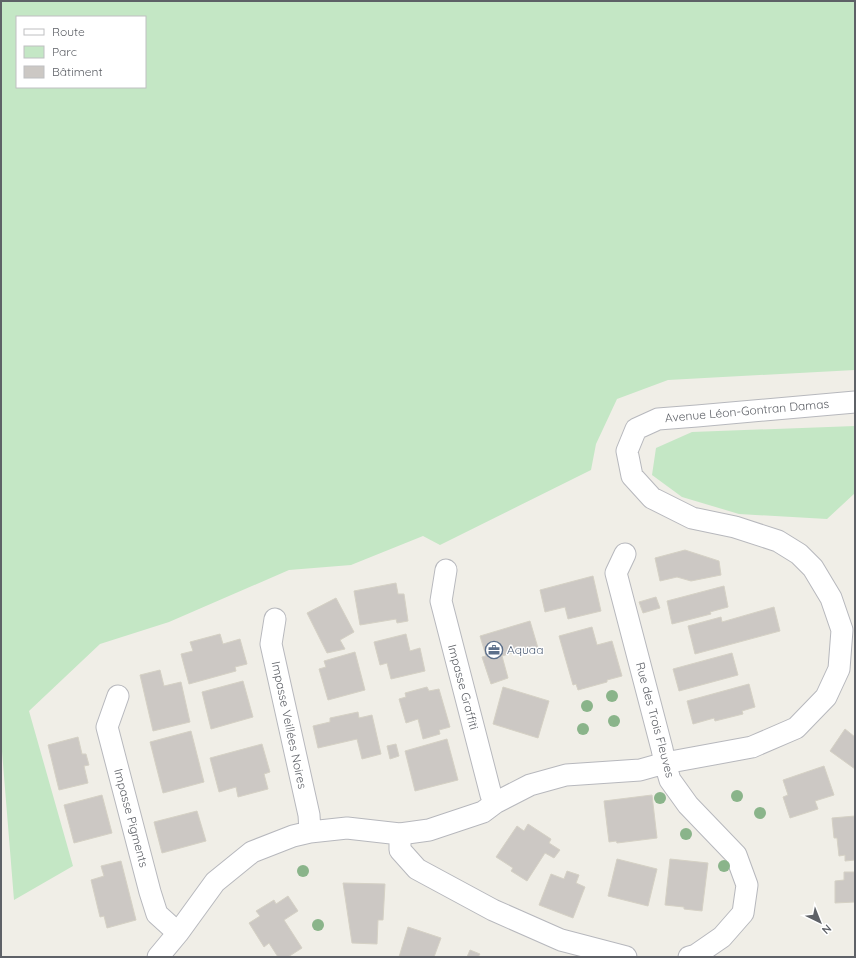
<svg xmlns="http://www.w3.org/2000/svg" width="856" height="958" font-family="Quicksand,sans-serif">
	<rect width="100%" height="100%" fill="#f0eee7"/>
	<path fill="#c4e7c5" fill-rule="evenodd" d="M 1,1 L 855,1 L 855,370 L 668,380 L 617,399 L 596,444 L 591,470 L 440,545 L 423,536 L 351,565 L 289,570 L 169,622 L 100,644 L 29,711 L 73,866 L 14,900 L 1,739 ZM 17,17 L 145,17 L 145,87 L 17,87 Z
		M 855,426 L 855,493 L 827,519 L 739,514 L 682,497 L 652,475 L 656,448 L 692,432 Z"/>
	<path fill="#ccc8c4" stroke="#d5d1c5" d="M 685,550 L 719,561 L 721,575 L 691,581 L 677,577 L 660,581 L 655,558 Z
		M 593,576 L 601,611 L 568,619 L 565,607 L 545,612 L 540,590 Z
		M 396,583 L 398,594 L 404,594 L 408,621 L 397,623 L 396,619 L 360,625 L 354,591 Z
		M 724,586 L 728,607 L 710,612 L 711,614 L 672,624 L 667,601 Z
		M 656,597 L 660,608 L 643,613 L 639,602 Z
		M 336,598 L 354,632 L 340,640 L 345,649 L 327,653 L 307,613 Z
		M 774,607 L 780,631 L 695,654 L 688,626 L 721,617 L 722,622 Z
		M 530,621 L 538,648 L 522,653 L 522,650 L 502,656 L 508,678 L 491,684 L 482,657 L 486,656 L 480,636 Z
		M 592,627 L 597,645 L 612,641 L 622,676 L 607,680 L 607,682 L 578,690 L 576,684 L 573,685 L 559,636 Z
		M 220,634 L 223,644 L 240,639 L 247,664 L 235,667 L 236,671 L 189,684 L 181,654 L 193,651 L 190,642 Z
		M 406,634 L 410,651 L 420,648 L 425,671 L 391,679 L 387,663 L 380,665 L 374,642 Z
		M 355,652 L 365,690 L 328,700 L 319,669 L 326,667 L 324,661 Z
		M 732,653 L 738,675 L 679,691 L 673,669 Z
		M 160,670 L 164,686 L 181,682 L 190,722 L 153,731 L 140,675 Z
		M 243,681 L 253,717 L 211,729 L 202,692 Z
		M 749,684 L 755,707 L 742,711 L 743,714 L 715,721 L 714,718 L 693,724 L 687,701 Z
		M 427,687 L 429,691 L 439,689 L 450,727 L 439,730 L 440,734 L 423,739 L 418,719 L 406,723 L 399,699 L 406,697 L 405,693 Z
		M 503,687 L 549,701 L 538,738 L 493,724 Z
		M 358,712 L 359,718 L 372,715 L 381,754 L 362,759 L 357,739 L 318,748 L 313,726 L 330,722 L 330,718 Z
		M 845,729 L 855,737 L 855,769 L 830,751 Z
		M 191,731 L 204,782 L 163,793 L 150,742 Z
		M 78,737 L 82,754 L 86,754 L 89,765 L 84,766 L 88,783 L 59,790 L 48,745 Z
		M 447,739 L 458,780 L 415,791 L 405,751 Z
		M 262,744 L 270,772 L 264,774 L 268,789 L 238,797 L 236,787 L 219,792 L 210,758 Z
		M 396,744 L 399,756 L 390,759 L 387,746 Z
		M 824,766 L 834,795 L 815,801 L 818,809 L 790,818 L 783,797 L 788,795 L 783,780 Z
		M 102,795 L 112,833 L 74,843 L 64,805 Z
		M 652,795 L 657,838 L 617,843 L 616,841 L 609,842 L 604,801 Z
		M 197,811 L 206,841 L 162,853 L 154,822 Z
		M 855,816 L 855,860 L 845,861 L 845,855 L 839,856 L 837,838 L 834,838 L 832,818 Z
		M 528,824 L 551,839 L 549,843 L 560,850 L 554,858 L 545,853 L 527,881 L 511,871 L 513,868 L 496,857 L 517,826 L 524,831 Z
		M 617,859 L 657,869 L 648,906 L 608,896 Z
		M 670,859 L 708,863 L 702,911 L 684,909 L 684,907 L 665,905 Z
		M 121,861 L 136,920 L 107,928 L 104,916 L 100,917 L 91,880 L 104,876 L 101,866 Z
		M 567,871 L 579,875 L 576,883 L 585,887 L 573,918 L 539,905 L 551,874 L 564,879 Z
		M 844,872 L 855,872 L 855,902 L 835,903 L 835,881 L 844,880 Z
		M 343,883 L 385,884 L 383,920 L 378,920 L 377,944 L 352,943 Z
		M 288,896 L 298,911 L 284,920 L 302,948 L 288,957 L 278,957 L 269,943 L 264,947 L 249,923 L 260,916 L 256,911 L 274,900 L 276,904 Z
		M 408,927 L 441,938 L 434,957 L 399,957 Z
		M 470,950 L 480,954 L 478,957 L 467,957 Z"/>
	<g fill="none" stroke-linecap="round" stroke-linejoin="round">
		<defs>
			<path id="street" d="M 625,554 L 616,573 L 662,749 L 665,763 L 670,780 L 688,805 L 736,855 L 747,885 L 743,913 L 722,937 L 696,955 L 689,957
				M 446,570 L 441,601 L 491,795 L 495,803
				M 275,619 L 271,644 L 309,815 L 310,832
				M 118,696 L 107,727 L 150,892 L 157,914 L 178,933
				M 400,834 L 400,850 L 417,869 L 493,910 L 561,940 L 626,957
				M 158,957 L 178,933 L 215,882 L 252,852 L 293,836 L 310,832 L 347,828 L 400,834 L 429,830 L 483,812 L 495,803 L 530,785 L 566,775 L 640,770 L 665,763 L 752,747 L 796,728 L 826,697 L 839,669 L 842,630 L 831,598 L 813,568 L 799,554 L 778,541 L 735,527 L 692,518 L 652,498 L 632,476 L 627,451 L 636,429 L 658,419 L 697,416 L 855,402"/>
		</defs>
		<use href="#street" stroke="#b7b8bd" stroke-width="23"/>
		<use href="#street" stroke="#fff" stroke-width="21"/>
	</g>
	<g fill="#8ab48a">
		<circle cx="612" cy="696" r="6"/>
		<circle cx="587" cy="706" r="6"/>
		<circle cx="614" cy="721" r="6"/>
		<circle cx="583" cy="729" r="6"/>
		<circle cx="737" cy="796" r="6"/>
		<circle cx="660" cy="798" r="6"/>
		<circle cx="760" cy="813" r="6"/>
		<circle cx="686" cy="834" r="6"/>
		<circle cx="724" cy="866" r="6"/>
		<circle cx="303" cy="871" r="6"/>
		<circle cx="318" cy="925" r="6"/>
	</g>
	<defs>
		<symbol id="office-ring" viewBox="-11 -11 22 22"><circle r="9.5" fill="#fff" stroke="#5c6f8a" stroke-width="1.5"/><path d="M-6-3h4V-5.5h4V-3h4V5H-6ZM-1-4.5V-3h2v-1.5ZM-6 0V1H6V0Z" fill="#5c6f8a"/></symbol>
	</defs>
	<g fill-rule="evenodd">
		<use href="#office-ring" x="484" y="640" width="20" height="20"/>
	</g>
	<g text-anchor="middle" stroke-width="3" stroke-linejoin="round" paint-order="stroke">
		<g font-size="12" fill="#5e6167" stroke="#fff">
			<text transform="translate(747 411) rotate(-5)" y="4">Avenue Léon-Gontran Damas</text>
			<text transform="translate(463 687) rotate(75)" y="4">Impasse Graffiti</text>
			<text transform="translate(655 720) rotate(75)" y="4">Rue des Trois Fleuves</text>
			<text transform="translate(289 725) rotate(78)" y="4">Impasse Veillées Noires</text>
			<text transform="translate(131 818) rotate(75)" y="4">Impasse Pigments</text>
		</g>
		<g font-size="12" fill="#4e5e75" stroke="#fff" text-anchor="start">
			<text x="507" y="654">Aquaa</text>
		</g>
	</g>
	<rect width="856" height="958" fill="none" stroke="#5e6167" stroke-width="4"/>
	<rect x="16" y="16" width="130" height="72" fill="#ffffff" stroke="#bfc0c2"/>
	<rect x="24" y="29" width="20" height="6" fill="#ffffff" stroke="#bfc0c2"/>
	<text x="52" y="36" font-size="12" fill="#5e6167">Route</text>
	<rect x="24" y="46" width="20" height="12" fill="#c4e7c5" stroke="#bfc0c2"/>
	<text x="52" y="56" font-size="12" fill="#5e6167">Parc</text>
	<rect x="24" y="66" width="20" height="12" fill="#ccc8c4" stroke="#bfc0c2"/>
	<text x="52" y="76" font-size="12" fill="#5e6167">Bâtiment</text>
	<g transform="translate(820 922) rotate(137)" stroke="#ffffff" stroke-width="3" paint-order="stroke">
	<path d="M0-3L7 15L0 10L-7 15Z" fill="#5e6167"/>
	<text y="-6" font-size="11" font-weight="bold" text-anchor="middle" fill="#5e6167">N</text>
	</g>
</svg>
